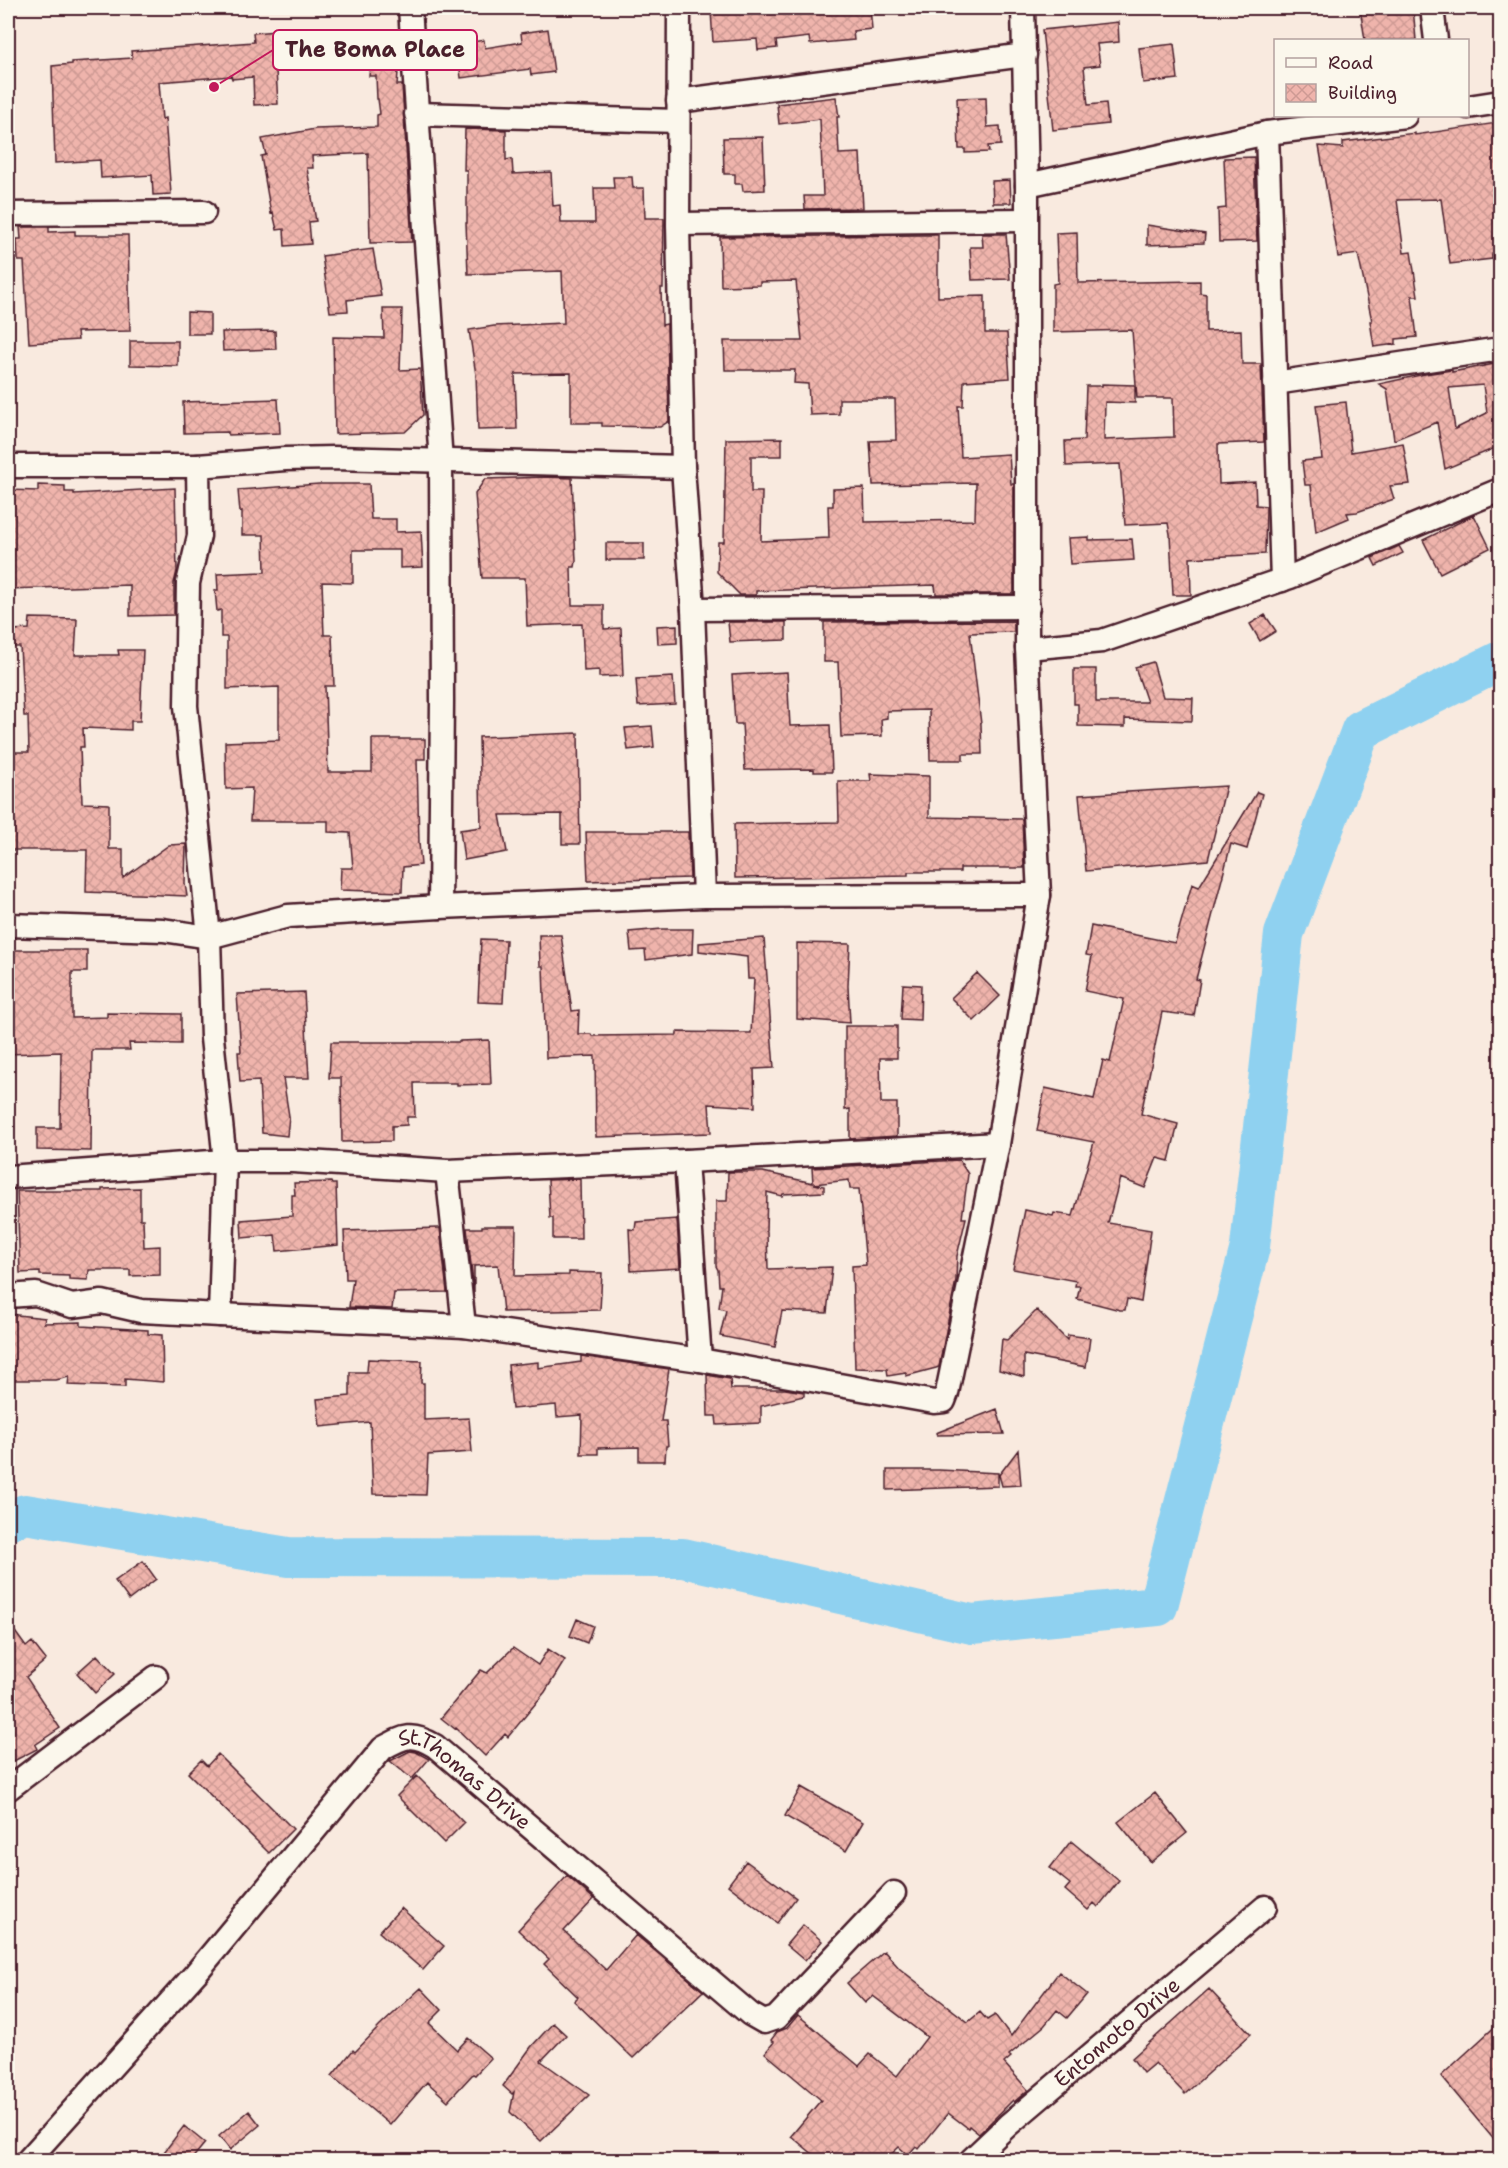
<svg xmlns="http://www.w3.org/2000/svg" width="1508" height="2168" font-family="'Shantell Sans',sans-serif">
	<defs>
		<pattern id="building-cross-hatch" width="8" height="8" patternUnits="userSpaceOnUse" patternTransform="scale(1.5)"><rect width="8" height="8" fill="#efb4ac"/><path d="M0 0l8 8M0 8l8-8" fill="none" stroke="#ce9a94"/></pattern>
	</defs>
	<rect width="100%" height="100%" fill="#f9eadf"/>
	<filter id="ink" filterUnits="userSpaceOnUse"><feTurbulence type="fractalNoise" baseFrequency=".0167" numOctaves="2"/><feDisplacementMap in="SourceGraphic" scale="12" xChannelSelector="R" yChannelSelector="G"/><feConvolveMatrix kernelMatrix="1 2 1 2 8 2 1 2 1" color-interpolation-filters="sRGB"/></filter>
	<g filter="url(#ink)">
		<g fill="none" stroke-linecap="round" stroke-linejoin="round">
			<path stroke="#8fd1f0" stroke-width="40" d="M 8,1521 L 25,1514 L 288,1557 L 683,1558 L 972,1624 L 1158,1606 L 1250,1247 L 1284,934 L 1361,730 L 1500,661"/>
		</g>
		<path fill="url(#building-cross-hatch)" stroke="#4a1f2b" stroke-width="1.5" fill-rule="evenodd" d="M 762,8 L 870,8 L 872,29 L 853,31 L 854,40 L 810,44 L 809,37 L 776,41 L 777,48 L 758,50 L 757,39 L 713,42 L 711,11 Z
			M 1360,8 L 1413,8 L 1416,40 L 1365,40 Z
			M 1118,22 L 1119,42 L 1097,44 L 1100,65 L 1084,67 L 1088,105 L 1106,103 L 1108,124 L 1053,130 L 1042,30 Z
			M 300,29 L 302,51 L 275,53 L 278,104 L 254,105 L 253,77 L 232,79 L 231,76 L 159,82 L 162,119 L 165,118 L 171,194 L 153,195 L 152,175 L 101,178 L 100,160 L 55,163 L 52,66 L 72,64 L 72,62 L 132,58 L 131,51 L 254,42 L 253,33 Z
			M 548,29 L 554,72 L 531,75 L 530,69 L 461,78 L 458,53 L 468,51 L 466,43 L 484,40 L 485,48 L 522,42 L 521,33 Z
			M 1174,44 L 1178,79 L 1143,83 L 1139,48 Z
			M 371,57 L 399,59 L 397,85 L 402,85 L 412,242 L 370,243 L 368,153 L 312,156 L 313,168 L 307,168 L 316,221 L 309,222 L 311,244 L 285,246 L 284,229 L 277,230 L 273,213 L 271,214 L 261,156 L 266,155 L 262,139 L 315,129 L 377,127 L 377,115 L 380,114 L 378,99 L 377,99 L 376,76 L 369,76 Z
			M 836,97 L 839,117 L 837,117 L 839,154 L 860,153 L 863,208 L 805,209 L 804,196 L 823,196 L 820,119 L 779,124 L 777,104 Z
			M 986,97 L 987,127 L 1000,126 L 1001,145 L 988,146 L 989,152 L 965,153 L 965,149 L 959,149 L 957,98 Z
			M 1497,123 L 1500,148 L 1500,253 L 1492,254 L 1492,259 L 1450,264 L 1441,199 L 1397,200 L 1404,253 L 1411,252 L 1418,296 L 1412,296 L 1417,337 L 1396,339 L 1396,344 L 1374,347 L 1370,321 L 1372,321 L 1358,254 L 1338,257 L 1319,146 L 1343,148 L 1343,142 L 1415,133 L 1415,135 Z
			M 465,129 L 506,130 L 506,160 L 512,159 L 513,174 L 551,172 L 553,206 L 560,205 L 561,223 L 595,223 L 594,188 L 614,188 L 613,177 L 632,177 L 633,188 L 644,188 L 645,218 L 664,218 L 663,288 L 661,288 L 662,325 L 667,324 L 669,421 L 660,427 L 602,426 L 602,423 L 571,423 L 571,373 L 515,374 L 517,429 L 478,430 L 476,375 L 469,330 L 494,326 L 564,323 L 562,271 L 468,274 L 466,223 L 467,223 L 467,170 L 464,170 Z
			M 763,137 L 765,190 L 743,191 L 742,184 L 735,184 L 735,174 L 724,174 L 723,138 Z
			M 1254,157 L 1257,241 L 1219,242 L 1218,209 L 1226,208 L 1224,158 Z
			M 1010,180 L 1011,203 L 993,203 L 992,181 Z
			M 1147,225 L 1205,234 L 1204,243 L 1147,245 Z
			M 20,227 L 49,227 L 49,232 L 75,231 L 75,235 L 128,235 L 130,331 L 77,332 L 78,340 L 29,343 L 24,261 L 18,261 L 17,239 L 21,239 Z
			M 1077,232 L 1078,283 L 1200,281 L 1200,293 L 1206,294 L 1206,331 L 1241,330 L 1242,364 L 1261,364 L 1264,442 L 1218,444 L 1219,484 L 1255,482 L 1256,505 L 1266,506 L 1265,554 L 1190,558 L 1191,595 L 1173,595 L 1170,534 L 1168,523 L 1125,525 L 1120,464 L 1066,466 L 1065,441 L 1084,440 L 1086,386 L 1102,386 L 1102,384 L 1135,385 L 1135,403 L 1105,402 L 1104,440 L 1174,437 L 1173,398 L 1137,398 L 1132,330 L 1053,332 L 1053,284 L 1058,283 L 1056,233 Z
			M 982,234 L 1006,234 L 1010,279 L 972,280 L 970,247 L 983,247 Z
			M 918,235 L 938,235 L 938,297 L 985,296 L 985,333 L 1007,333 L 1010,378 L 964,381 L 963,406 L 958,406 L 961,457 L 1009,454 L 1011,484 L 1014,484 L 1014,594 L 936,594 L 935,585 L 756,591 L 756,595 L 740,595 L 717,572 L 718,542 L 724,542 L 726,439 L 782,438 L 782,456 L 751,456 L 751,492 L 762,492 L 761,541 L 829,538 L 828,506 L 833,506 L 833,489 L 864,488 L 865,522 L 975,520 L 976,483 L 873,485 L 870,441 L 896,440 L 895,399 L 839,399 L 839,414 L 810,415 L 808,384 L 794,383 L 795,370 L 725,370 L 724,341 L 802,341 L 796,281 L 760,282 L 760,285 L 721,286 L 720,237 Z
			M 373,249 L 381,296 L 347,300 L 348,311 L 330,312 L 322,256 Z
			M 383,309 L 402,309 L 400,370 L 420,369 L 423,415 L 405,432 L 335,434 L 333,337 L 384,338 Z
			M 187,312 L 210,313 L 210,334 L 187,334 Z
			M 275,331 L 276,349 L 223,351 L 222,332 Z
			M 130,341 L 178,341 L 178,366 L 130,365 Z
			M 1500,363 L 1500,446 L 1445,469 L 1437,422 L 1394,440 L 1387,389 L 1379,384 L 1425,374 L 1452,370 L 1452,372 ZM 1483,385 L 1487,413 L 1455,429 L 1449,388 Z
			M 278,399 L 280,433 L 228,435 L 228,432 L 184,433 L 183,402 Z
			M 1346,402 L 1351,452 L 1403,443 L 1410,484 L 1390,486 L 1394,499 L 1357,512 L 1347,513 L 1349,518 L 1316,532 L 1311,485 L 1305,485 L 1302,461 L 1322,459 L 1316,405 Z
			M 545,477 L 572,478 L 576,561 L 575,567 L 571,567 L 572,605 L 604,605 L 604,629 L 621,628 L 623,676 L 599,677 L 599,670 L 584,671 L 582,624 L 527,626 L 525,578 L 482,578 L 475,494 L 485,479 Z
			M 319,484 L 369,484 L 371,519 L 396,519 L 396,532 L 421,531 L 423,567 L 400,568 L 400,550 L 353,550 L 353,583 L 322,582 L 324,635 L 332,635 L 334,686 L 325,686 L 328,772 L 372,772 L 372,739 L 425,739 L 425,759 L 417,759 L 419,843 L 421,865 L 403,867 L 402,892 L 340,890 L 341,868 L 353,868 L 350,833 L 328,832 L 328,821 L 250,821 L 252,788 L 226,789 L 225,742 L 279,740 L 279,687 L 227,689 L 227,637 L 221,637 L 221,610 L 217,611 L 215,590 L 218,590 L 217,574 L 265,572 L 264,535 L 242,535 L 242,511 L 240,512 L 238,490 Z
			M 38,485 L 65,486 L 65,492 L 74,492 L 74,494 L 175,488 L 177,571 L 174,583 L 174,615 L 130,616 L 130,585 L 8,589 L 8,490 L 38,491 Z
			M 1474,515 L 1490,548 L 1440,573 L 1423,540 Z
			M 1089,537 L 1089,540 L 1132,539 L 1134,560 L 1070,564 L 1068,538 Z
			M 606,543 L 644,543 L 644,560 L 606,560 Z
			M 1399,546 L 1403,553 L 1376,566 L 1372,558 Z
			M 1265,615 L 1276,631 L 1260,641 L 1250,624 Z
			M 30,618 L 77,619 L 75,655 L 119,655 L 118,650 L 143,650 L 140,721 L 131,721 L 131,730 L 83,728 L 84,747 L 80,747 L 82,803 L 109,804 L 109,849 L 123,849 L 123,878 L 169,845 L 186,844 L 185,884 L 187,896 L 86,892 L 87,850 L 8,850 L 8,752 L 29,752 L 28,716 L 24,716 L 20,647 L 13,647 L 13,630 L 29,629 Z
			M 1014,621 L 1014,632 L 970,633 L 981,724 L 982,754 L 963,754 L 963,760 L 930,760 L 929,710 L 887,711 L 887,718 L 881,719 L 882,736 L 841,737 L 838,662 L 824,662 L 824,622 Z
			M 728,622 L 786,622 L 786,640 L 730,642 Z
			M 677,625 L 677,643 L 658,644 L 657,626 Z
			M 1153,662 L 1163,697 L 1193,698 L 1192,721 L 1125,719 L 1125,727 L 1078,726 L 1078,704 L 1074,704 L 1074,669 L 1096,669 L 1096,702 L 1147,702 L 1135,667 Z
			M 787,672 L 790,726 L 830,725 L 832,772 L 814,772 L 814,769 L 745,770 L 742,724 L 735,724 L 732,675 Z
			M 673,677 L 675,704 L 638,706 L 636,679 Z
			M 652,726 L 654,747 L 628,750 L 625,728 Z
			M 578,733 L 580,844 L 562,844 L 562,814 L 500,815 L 507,852 L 464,860 L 460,830 L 481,827 L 479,737 Z
			M 870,774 L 929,776 L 929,817 L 1022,819 L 1024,868 L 960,868 L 960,872 L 908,872 L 908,875 L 735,878 L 734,824 L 839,822 L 838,781 L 871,781 Z
			M 1226,786 L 1208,860 L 1086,871 L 1079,795 Z
			M 1257,792 L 1262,794 L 1247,849 L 1231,844 L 1196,979 L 1200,980 L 1194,1016 L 1162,1012 L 1141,1114 L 1178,1124 L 1169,1161 L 1157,1158 L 1145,1188 L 1120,1178 L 1108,1223 L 1151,1230 L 1141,1302 L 1127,1299 L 1125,1310 L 1120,1310 L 1077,1299 L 1080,1286 L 1075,1286 L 1076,1281 L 1013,1269 L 1025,1210 L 1053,1216 L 1054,1213 L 1073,1216 L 1094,1142 L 1037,1131 L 1045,1088 L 1094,1099 L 1103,1060 L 1110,1062 L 1124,999 L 1085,991 L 1092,956 L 1086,955 L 1091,926 L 1175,943 L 1192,884 L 1199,887 Z
			M 586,832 L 688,832 L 690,878 L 588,881 Z
			M 662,929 L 693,929 L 692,954 L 646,960 L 645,950 L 631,951 L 629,932 Z
			M 539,935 L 561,935 L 572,1011 L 579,1010 L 578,1034 L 591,1034 L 592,1036 L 677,1035 L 677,1032 L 751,1033 L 754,979 L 748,979 L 747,957 L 699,951 L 699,943 L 764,938 L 774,1068 L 754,1069 L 755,1107 L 709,1104 L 711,1133 L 596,1137 L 595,1056 L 546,1058 L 543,966 L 540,966 Z
			M 481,939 L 506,940 L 503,1003 L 478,1002 Z
			M 797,943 L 850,944 L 848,986 L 850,1023 L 797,1019 Z
			M 8,950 L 87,950 L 87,972 L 72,972 L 72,1018 L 107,1017 L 107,1013 L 181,1014 L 181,1044 L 129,1043 L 130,1050 L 92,1050 L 91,1151 L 37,1150 L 37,1128 L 60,1128 L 61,1052 L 8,1054 Z
			M 977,973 L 1000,996 L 974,1021 L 951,998 Z
			M 903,984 L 921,985 L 920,1020 L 901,1019 Z
			M 304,992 L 309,1078 L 283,1078 L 289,1116 L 287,1136 L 262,1133 L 259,1081 L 240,1082 L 238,1052 L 241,1052 L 237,994 Z
			M 845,1026 L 897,1026 L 897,1058 L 880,1058 L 881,1103 L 897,1103 L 897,1136 L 850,1139 L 850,1109 L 845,1110 Z
			M 489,1040 L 491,1084 L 457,1085 L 457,1083 L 414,1083 L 415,1117 L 407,1117 L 407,1125 L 392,1126 L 392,1141 L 342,1142 L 341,1078 L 329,1078 L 331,1042 L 460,1042 L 460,1041 Z
			M 959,1160 L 968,1174 L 962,1218 L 966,1218 L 957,1256 L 956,1280 L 939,1367 L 936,1368 L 906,1376 L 906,1373 L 888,1376 L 887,1369 L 855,1368 L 852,1266 L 866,1265 L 859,1189 L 850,1189 L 849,1180 L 814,1184 L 824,1186 L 824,1192 L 783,1194 L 782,1196 L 767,1192 L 766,1231 L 767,1231 L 768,1269 L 832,1267 L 827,1313 L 782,1311 L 775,1347 L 720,1336 L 726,1310 L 719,1308 L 722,1286 L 719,1286 L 718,1270 L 716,1266 L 716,1201 L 727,1201 L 728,1172 L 763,1172 L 813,1183 L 812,1168 Z
			M 580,1179 L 581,1239 L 553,1239 L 553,1218 L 550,1218 L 548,1180 Z
			M 331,1182 L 332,1184 L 336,1184 L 338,1245 L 277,1251 L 275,1235 L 242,1238 L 241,1220 L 292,1216 L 292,1195 L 295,1195 L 294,1183 Z
			M 140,1188 L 140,1219 L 143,1219 L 144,1247 L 160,1246 L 160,1275 L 130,1276 L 130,1270 L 89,1270 L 88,1280 L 69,1279 L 69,1276 L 40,1275 L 40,1272 L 20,1273 L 17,1191 L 102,1191 L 102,1189 Z
			M 677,1219 L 680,1268 L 631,1271 L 629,1229 L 635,1230 L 636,1222 Z
			M 482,1226 L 516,1226 L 515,1276 L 569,1275 L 569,1272 L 602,1273 L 600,1310 L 503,1312 L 498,1265 L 474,1266 L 474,1293 L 467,1228 L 482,1228 Z
			M 438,1228 L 440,1228 L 447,1292 L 394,1293 L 392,1309 L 349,1307 L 353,1279 L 346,1279 L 344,1231 Z
			M 1037,1310 L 1067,1340 L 1068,1335 L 1090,1338 L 1086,1367 L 1024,1355 L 1024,1377 L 999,1370 L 1002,1339 L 1007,1340 Z
			M 8,1314 L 45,1318 L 44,1323 L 81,1322 L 81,1326 L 148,1330 L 148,1334 L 162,1335 L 163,1382 L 125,1379 L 125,1387 L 68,1385 L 69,1377 L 56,1380 L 8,1380 Z
			M 581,1356 L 669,1369 L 661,1421 L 666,1421 L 668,1446 L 666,1446 L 665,1461 L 639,1461 L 639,1447 L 598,1448 L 598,1454 L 581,1454 L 582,1415 L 557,1417 L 556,1405 L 512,1409 L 508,1365 L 538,1362 L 538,1368 L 581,1362 Z
			M 368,1359 L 422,1361 L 421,1383 L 424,1383 L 424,1420 L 469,1418 L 472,1452 L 428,1455 L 426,1495 L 373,1494 L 370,1422 L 320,1427 L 317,1399 L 350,1396 L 350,1372 L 367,1372 Z
			M 707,1375 L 730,1379 L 731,1389 L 785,1389 L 804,1392 L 804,1396 L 761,1406 L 761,1423 L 717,1425 L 716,1416 L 708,1416 Z
			M 997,1409 L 1004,1434 L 937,1435 L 936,1433 Z
			M 1018,1450 L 1021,1485 L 1002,1486 L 999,1475 Z
			M 887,1470 L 939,1470 L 998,1473 L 998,1486 L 887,1490 Z
			M 143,1561 L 156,1579 L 129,1600 L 115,1581 Z
			M 577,1619 L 593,1626 L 587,1643 L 570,1636 Z
			M 8,1622 L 26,1647 L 32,1642 L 46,1660 L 26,1677 L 60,1728 L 35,1745 L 37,1749 L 8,1764 Z
			M 513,1648 L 538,1665 L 548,1649 L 565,1660 L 545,1692 L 508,1737 L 505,1734 L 485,1756 L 456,1728 L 455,1729 L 441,1718 L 481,1670 L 487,1673 Z
			M 97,1655 L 115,1674 L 95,1693 L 77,1673 Z
			M 410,1751 L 416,1752 L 429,1759 L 412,1779 L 390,1761 Z
			M 218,1754 L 293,1829 L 269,1853 L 188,1773 L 201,1760 L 207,1766 Z
			M 417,1776 L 464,1823 L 444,1843 L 397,1796 Z
			M 801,1787 L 863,1822 L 846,1851 L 785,1816 Z
			M 1155,1793 L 1187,1833 L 1151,1862 L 1118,1822 Z
			M 1071,1841 L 1119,1881 L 1098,1907 L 1094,1903 L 1088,1910 L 1065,1890 L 1070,1884 L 1050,1868 Z
			M 746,1861 L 796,1898 L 777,1923 L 728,1885 Z
			M 567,1876 L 594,1899 L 564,1931 L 606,1970 L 636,1935 L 703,1991 L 633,2058 L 574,2001 L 578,1997 L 544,1964 L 549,1959 L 518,1930 Z
			M 401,1908 L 444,1946 L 423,1970 L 379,1932 Z
			M 803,1925 L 822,1941 L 805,1961 L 786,1945 Z
			M 884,1951 L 900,1969 L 968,2022 L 980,2012 L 987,2020 L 995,2015 L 1011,2036 L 1059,1972 L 1087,1994 L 1067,2018 L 1057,2010 L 1044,2026 L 1009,2055 L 1011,2057 L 1004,2063 L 1028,2090 L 1014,2102 L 1013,2100 L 979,2134 L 969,2126 L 968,2128 L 948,2113 L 919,2149 L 916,2146 L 908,2155 L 899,2147 L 885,2160 L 820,2160 L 791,2136 L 821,2100 L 765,2053 L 774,2042 L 771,2040 L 777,2032 L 787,2028 L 798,2015 L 859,2066 L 870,2054 L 897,2076 L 927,2037 L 873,1996 L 865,2003 L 847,1983 Z
			M 421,1988 L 442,2010 L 429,2023 L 457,2050 L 468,2038 L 491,2058 L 475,2075 L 473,2074 L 448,2101 L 427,2082 L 390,2125 L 332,2076 L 353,2050 L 355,2052 L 380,2026 Z
			M 1209,1989 L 1251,2034 L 1185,2094 L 1155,2063 L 1143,2073 L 1132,2058 Z
			M 1500,2022 L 1500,2147 L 1441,2076 Z
			M 553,2023 L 566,2035 L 541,2061 L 589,2095 L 541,2141 L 510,2112 L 514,2092 L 512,2094 L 503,2086 L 531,2047 Z
			M 249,2111 L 260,2125 L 230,2150 L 219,2136 Z
			M 184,2126 L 205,2143 L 191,2160 L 158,2160 Z"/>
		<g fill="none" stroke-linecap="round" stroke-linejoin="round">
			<defs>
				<g id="street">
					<path d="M 410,8 L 441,462 L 442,701 L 440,907"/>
					<path d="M 679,8 L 678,224 L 683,467 L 693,609 L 704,896"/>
					<path d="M 1432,8 L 1436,40"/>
					<path d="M 678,101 L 1025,55"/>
					<path d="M 1468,107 L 1500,102"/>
					<path d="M 416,114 L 678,121"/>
					<path d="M 1267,133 L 1282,580"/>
					<path d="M 1027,185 L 1267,133 L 1405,116"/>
					<path d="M 8,214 L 204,212"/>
					<path d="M 678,224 L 1026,220"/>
					<path d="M 1275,383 L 1500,349"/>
					<path d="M 8,466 L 198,466 L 285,459 L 334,458 L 683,467"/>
					<path d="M 693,609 L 1028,607"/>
					<path d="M 1027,648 L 1102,641 L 1290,577 L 1500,490"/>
					<path d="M 8,925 L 163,930 L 209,937 L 288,916 L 440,907 L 704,896 L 1039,895"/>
					<path d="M 686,1161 L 700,1360"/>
					<path d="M 447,1171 L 464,1326"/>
					<path d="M 8,1177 L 225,1161 L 293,1161 L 447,1171 L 686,1161 L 998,1144"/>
					<path d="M 8,1296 L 36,1294 L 72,1306 L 102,1302 L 141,1311 L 220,1315 L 225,1161 L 212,1038 L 209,937 L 186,706 L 188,583 L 199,536 L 198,466"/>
					<path d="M 220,1315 L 464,1326 L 700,1360 L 934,1402 L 944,1401 L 947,1393 L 998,1144 L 1039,895 L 1027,648 L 1027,185 L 1023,8"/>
					<path d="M 8,1789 L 156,1677"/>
					<path id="s1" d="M 28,2160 L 196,1973 L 383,1748 C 405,1736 412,1732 435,1746 L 750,2014 L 764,2022 L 776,2018 L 894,1893"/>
					<path id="s2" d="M 971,2160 L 1008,2125 L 1265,1907"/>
				</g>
			</defs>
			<use href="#street" stroke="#4a1f2b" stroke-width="27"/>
			<use href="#street" stroke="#fbf7ec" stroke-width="22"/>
		</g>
	</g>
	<g text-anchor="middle" stroke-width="6" stroke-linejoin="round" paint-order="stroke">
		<g font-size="21" fill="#4a1f2b" stroke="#fbf7ec">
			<text dy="7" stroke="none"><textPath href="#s1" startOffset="642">St.Thomas Drive</textPath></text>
			<text dy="7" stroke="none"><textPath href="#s2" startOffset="194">Entomoto Drive</textPath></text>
		</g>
	</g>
	<path fill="none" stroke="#c2185b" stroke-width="2" d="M214 87L273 50"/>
	<circle fill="#c2185b" stroke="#fbf7ec" stroke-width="2" cx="214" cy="87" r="6"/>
	<rect fill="#fbf7ec" stroke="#c2185b" stroke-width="2" x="273" y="30" width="204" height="40" rx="6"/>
	<g font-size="22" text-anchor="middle" font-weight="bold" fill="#4a1f2b">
		<text x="375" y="57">The Boma Place</text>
	</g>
	<rect width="1508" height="2168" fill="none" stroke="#fbf7ec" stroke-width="30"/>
	<rect x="15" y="15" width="1478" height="2138" fill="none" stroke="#4a1f2b" stroke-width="2" filter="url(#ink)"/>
	<rect x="1274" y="39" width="195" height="78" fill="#fbf7ec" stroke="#b4a19f" stroke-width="1.5"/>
	<rect x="1286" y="58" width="30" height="9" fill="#fbf7ec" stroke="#b4a19f" stroke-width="1.5"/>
	<text x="1328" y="69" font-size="18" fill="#4a1f2b">Road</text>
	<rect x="1286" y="84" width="30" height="18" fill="url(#building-cross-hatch)" stroke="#b4a19f" stroke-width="1.5"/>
	<text x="1328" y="99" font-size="18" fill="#4a1f2b">Building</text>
</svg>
